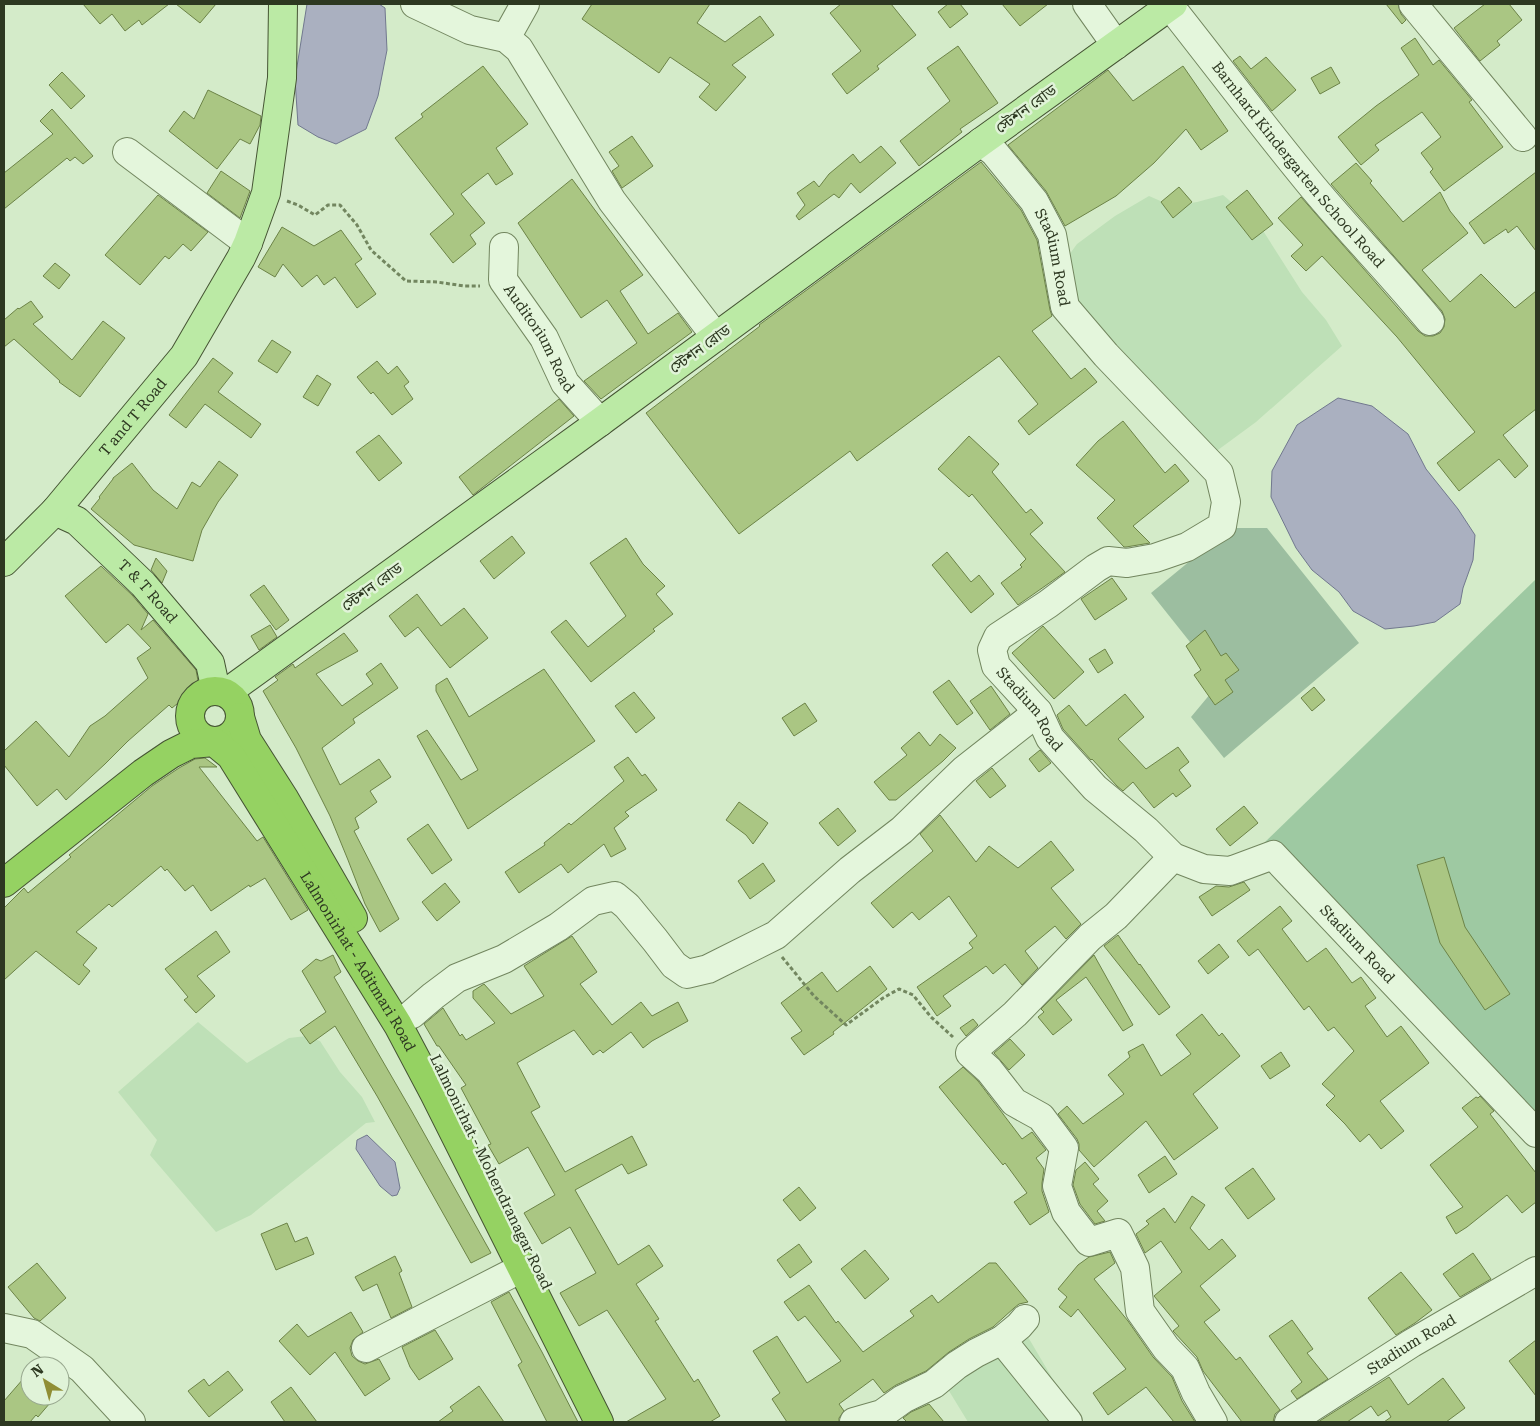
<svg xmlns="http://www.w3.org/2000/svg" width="1540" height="1426" font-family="'Roboto Serif','Noto Sans Bengali',serif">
	<rect width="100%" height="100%" fill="#d4ebc9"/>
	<path fill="#bee0b7" d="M 1223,195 L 1260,226 L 1302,292 L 1326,320 L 1342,346 L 1256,422 L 1207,458 L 1085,322 L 1061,266 L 1077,244 L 1115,216 L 1149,196 L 1172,206 L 1197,202 Z
		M 198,1022 L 247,1063 L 289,1038 L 307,1036 L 320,1041 L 340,1072 L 362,1097 L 375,1122 L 366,1123 L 251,1215 L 216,1232 L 150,1155 L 157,1140 L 118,1092 Z
		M 1028,1337 L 1074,1415 L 1066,1422 L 968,1422 L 946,1386 Z"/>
	<path fill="#9ec9a2" d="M 1536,579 L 1536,1133 L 1263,844 Z"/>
	<path fill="#9cbea0" d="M 1230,528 L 1267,528 L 1359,643 L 1224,758 L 1191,717 L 1221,681 L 1151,593 Z"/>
	<path fill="#aab0c0" stroke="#71788e" d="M 307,4 L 379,4 L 385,8 L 387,50 L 378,96 L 366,129 L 336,144 L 318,137 L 298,125 L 295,79 Z
		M 1338,398 L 1372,406 L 1408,434 L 1426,469 L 1458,509 L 1475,535 L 1473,560 L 1463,588 L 1460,604 L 1435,622 L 1414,626 L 1385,629 L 1353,611 L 1339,592 L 1312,570 L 1296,548 L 1271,497 L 1272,471 L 1297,425 Z
		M 367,1135 L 395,1162 L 400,1188 L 397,1195 L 392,1196 L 380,1186 L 356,1149 L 357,1140 Z"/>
	<path fill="#aac683" stroke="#6c8347" d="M 83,4 L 169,4 L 142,25 L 139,20 L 125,31 L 112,14 L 100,24 Z
		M 176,4 L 216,4 L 200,23 Z
		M 592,4 L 710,4 L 697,23 L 725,42 L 760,16 L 774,35 L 732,65 L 746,77 L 716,111 L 699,97 L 710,84 L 670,57 L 659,73 L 582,19 Z
		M 841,4 L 891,4 L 916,35 L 877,66 L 879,69 L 847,94 L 832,74 L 861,51 L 830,13 Z
		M 948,4 L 960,4 L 968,14 L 950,28 L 938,12 Z
		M 1002,4 L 1048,4 L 1020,26 Z
		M 1386,4 L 1398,4 L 1401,14 L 1406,20 L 1402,24 Z
		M 1485,4 L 1509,4 L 1522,20 L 1497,41 L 1500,45 L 1480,61 L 1454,28 Z
		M 1415,38 L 1433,65 L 1439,60 L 1472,100 L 1469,102 L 1503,147 L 1444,191 L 1430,172 L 1433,169 L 1421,153 L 1441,137 L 1422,112 L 1375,145 L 1379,150 L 1361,165 L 1338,137 L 1376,106 L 1419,75 L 1401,48 Z
		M 958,46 L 998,103 L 960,129 L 962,132 L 919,166 L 900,141 L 950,101 L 927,68 Z
		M 1240,56 L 1251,69 L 1266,57 L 1296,90 L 1272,111 L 1233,61 Z
		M 483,66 L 528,124 L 496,148 L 513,174 L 496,185 L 488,173 L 461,194 L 485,223 L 470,235 L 476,244 L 453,263 L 430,234 L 454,214 L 395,138 L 423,117 L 421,114 Z
		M 1183,66 L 1228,131 L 1201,150 L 1186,129 L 1154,163 L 1116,196 L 1065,226 L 1046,191 L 1008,145 L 1108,70 L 1133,101 Z
		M 1331,67 L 1340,83 L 1320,94 L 1311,78 Z
		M 62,72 L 85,96 L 71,109 L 49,85 Z
		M 208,90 L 261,116 L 260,125 L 250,144 L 240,139 L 217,169 L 169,131 L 184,111 L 194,119 Z
		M 52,109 L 93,156 L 83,164 L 75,157 L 70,161 L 67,158 L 4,209 L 4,173 L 53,134 L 40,121 Z
		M 632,136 L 653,166 L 622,188 L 612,171 L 619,166 L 609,152 Z
		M 881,146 L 896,163 L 860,193 L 851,183 L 839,198 L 834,194 L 799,220 L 796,216 L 805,205 L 797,193 L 814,181 L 819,187 L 829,174 L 853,154 L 860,163 Z
		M 981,162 L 1021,210 L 1037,240 L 1050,310 L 1052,316 L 1032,331 L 1071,379 L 1085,368 L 1097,382 L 1029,435 L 1018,421 L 1038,404 L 999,356 L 857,461 L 850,451 L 739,534 L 646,413 L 760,326 L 759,325 Z
		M 1356,163 L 1372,181 L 1370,183 L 1403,222 L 1440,192 L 1450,211 L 1468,233 L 1422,270 L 1450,302 L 1481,274 L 1515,308 L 1536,291 L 1536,409 L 1503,435 L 1528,466 L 1515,478 L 1499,459 L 1459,491 L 1437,463 L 1475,432 L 1397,337 L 1322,256 L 1306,271 L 1291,256 L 1303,245 L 1278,218 L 1301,197 L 1418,331 L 1425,336 L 1433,336 L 1440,333 L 1444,327 L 1445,319 L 1442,311 L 1331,184 Z
		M 221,171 L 250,191 L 240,218 L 207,193 Z
		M 1536,172 L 1536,251 L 1517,226 L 1508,233 L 1506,229 L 1484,244 L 1469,223 Z
		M 572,179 L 643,275 L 620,291 L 648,334 L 678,313 L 692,332 L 601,399 L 584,381 L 637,343 L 607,300 L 581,318 L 518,223 Z
		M 1179,187 L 1192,202 L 1173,218 L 1161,202 Z
		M 1247,190 L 1273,224 L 1252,240 L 1226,207 Z
		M 158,195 L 208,232 L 191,251 L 183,244 L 169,259 L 165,256 L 140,285 L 105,255 Z
		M 282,227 L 314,246 L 341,230 L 362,259 L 355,264 L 376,294 L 357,308 L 335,277 L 324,285 L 317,275 L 302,287 L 283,264 L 275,277 L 258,267 Z
		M 55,263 L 70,275 L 59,289 L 43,276 Z
		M 31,301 L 43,317 L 33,324 L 72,360 L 103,321 L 125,338 L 80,397 L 59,382 L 60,381 L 14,339 L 4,347 L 4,320 L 18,308 L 19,309 Z
		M 272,340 L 291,352 L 277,373 L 258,361 Z
		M 213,358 L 233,373 L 218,392 L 261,424 L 251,438 L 205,404 L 186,428 L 169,415 Z
		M 377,361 L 388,374 L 397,366 L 409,382 L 404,386 L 413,399 L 392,415 L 373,392 L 371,394 L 357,377 Z
		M 317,375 L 331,384 L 318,406 L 303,397 Z
		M 559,399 L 574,416 L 473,495 L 459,477 Z
		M 1123,421 L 1165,473 L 1175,464 L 1189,481 L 1133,526 L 1150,543 L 1126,547 L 1124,547 L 1097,518 L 1115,500 L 1076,465 L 1098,441 Z
		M 379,435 L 402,463 L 379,481 L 356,452 Z
		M 969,436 L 999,464 L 992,472 L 1026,513 L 1031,509 L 1043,523 L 1030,534 L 1065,572 L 1018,605 L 1001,583 L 1022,567 L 1020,565 L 1026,559 L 972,494 L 969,497 L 938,469 Z
		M 219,461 L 238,475 L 218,502 L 202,530 L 193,561 L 134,545 L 91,509 L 100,498 L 99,497 L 113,479 L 113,478 L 132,463 L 153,490 L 177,509 L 192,482 L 200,487 Z
		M 512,536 L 525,553 L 494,579 L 480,561 Z
		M 626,538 L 643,564 L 665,586 L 656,594 L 673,614 L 653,629 L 655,631 L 591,682 L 551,632 L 566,620 L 588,647 L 626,616 L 590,563 Z
		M 947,552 L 971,582 L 979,575 L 994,594 L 971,613 L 932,565 Z
		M 156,558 L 167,571 L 162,583 L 151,570 Z
		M 101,566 L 132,595 L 148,614 L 141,630 L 153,620 L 196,670 L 199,686 L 172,708 L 169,705 L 128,741 L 105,764 L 66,800 L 57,789 L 37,806 L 4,765 L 4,751 L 36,721 L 69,757 L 90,726 L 105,716 L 148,678 L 137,658 L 151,648 L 128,624 L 106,643 L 65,596 Z
		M 1112,578 L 1127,599 L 1095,620 L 1081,599 Z
		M 264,585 L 289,620 L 276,630 L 250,595 Z
		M 417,594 L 441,626 L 464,608 L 488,638 L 450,668 L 418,627 L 405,637 L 389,616 Z
		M 270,625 L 277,637 L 259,650 L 251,636 Z
		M 1043,626 L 1084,672 L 1054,699 L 1012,653 Z
		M 1205,630 L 1221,656 L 1226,653 L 1239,670 L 1225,680 L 1233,692 L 1215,705 L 1194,675 L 1201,670 L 1186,646 Z
		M 344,633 L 358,651 L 316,674 L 342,706 L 373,684 L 366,674 L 381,663 L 398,688 L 353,719 L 355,723 L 322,748 L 340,785 L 379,759 L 391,777 L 370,791 L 377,802 L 355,818 L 359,828 L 354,831 L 399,919 L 380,932 L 365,904 L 348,860 L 330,816 L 296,748 L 263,691 L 278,680 L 275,677 L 293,664 L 295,668 Z
		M 1105,649 L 1113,663 L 1098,673 L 1089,659 Z
		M 544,669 L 595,741 L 468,829 L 417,736 L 427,730 L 461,780 L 478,770 L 436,691 L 436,685 L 447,678 L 469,717 Z
		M 949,680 L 973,713 L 957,725 L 933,692 Z
		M 991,686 L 1010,714 L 990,730 L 970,701 Z
		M 1314,687 L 1325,700 L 1312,711 L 1301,698 Z
		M 634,692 L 655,718 L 636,733 L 615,706 Z
		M 1125,694 L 1144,717 L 1118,739 L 1146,769 L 1178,747 L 1189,762 L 1179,770 L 1191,786 L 1176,797 L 1173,793 L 1154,808 L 1133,782 L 1123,791 L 1117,786 L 1092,759 L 1091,760 L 1063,729 L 1057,715 L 1069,705 L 1086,726 Z
		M 805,703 L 817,721 L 794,736 L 782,718 Z
		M 919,732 L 930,746 L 940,734 L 956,748 L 943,761 L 896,800 L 889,800 L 874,782 L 907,755 L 901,748 Z
		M 1040,750 L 1051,763 L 1039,772 L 1029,759 Z
		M 628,757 L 642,776 L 645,774 L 657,790 L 625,812 L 629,816 L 614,828 L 626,849 L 611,857 L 604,844 L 568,873 L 561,864 L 519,893 L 505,872 L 545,845 L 544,843 L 569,823 L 571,825 L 624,781 L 614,767 Z
		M 205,758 L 217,767 L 199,767 L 257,841 L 263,837 L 308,910 L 291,920 L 265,878 L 250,887 L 249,885 L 211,911 L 193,885 L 185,891 L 167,869 L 165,871 L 161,866 L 112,907 L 109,904 L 76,932 L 97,948 L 83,965 L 90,971 L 79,985 L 36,951 L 4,980 L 4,908 L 24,888 L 28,893 L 71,857 L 69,855 L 152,786 L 179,768 L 195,759 Z
		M 992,768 L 1006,786 L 990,798 L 976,781 Z
		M 739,802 L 768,823 L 753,844 L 746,835 L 726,820 Z
		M 1244,806 L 1258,823 L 1230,846 L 1216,829 Z
		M 838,808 L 856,831 L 838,846 L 819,823 Z
		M 940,815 L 976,862 L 989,846 L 1018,868 L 1051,841 L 1074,870 L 1051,888 L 1081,924 L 1066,939 L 1055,926 L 1025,951 L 1038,968 L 1022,985 L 1005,964 L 993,974 L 986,966 L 943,996 L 951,1006 L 937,1016 L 917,987 L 973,948 L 969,943 L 977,936 L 949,896 L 919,920 L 912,912 L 893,928 L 871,903 L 933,851 L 920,834 Z
		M 428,824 L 452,860 L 432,874 L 407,839 Z
		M 1444,857 L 1465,927 L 1510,994 L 1485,1010 L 1440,943 L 1417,865 Z
		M 763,863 L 775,881 L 750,899 L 738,881 Z
		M 1244,882 L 1250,890 L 1212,916 L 1199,897 L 1216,886 L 1229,887 Z
		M 445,883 L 460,902 L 437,921 L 422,902 Z
		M 1280,906 L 1292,921 L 1282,929 L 1307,962 L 1326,948 L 1352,983 L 1361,977 L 1376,998 L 1365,1006 L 1387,1037 L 1401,1026 L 1429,1063 L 1380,1101 L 1404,1131 L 1381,1149 L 1369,1134 L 1360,1142 L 1345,1124 L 1326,1105 L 1335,1096 L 1322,1084 L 1354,1051 L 1334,1027 L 1328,1031 L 1309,1006 L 1304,1010 L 1258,949 L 1249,956 L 1237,941 Z
		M 216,931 L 230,952 L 197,976 L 215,996 L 196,1013 L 184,1000 L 188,997 L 165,969 Z
		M 1118,935 L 1139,965 L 1140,964 L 1170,1007 L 1159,1015 L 1104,946 Z
		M 572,936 L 597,972 L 580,984 L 612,1025 L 641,1002 L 652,1016 L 678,1002 L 688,1021 L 652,1041 L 643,1048 L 631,1032 L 603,1053 L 600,1050 L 593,1055 L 574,1030 L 517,1063 L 540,1107 L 531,1112 L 565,1172 L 632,1136 L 647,1165 L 628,1174 L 622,1164 L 575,1190 L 618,1265 L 649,1245 L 663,1266 L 636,1284 L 659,1319 L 655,1321 L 694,1382 L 698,1379 L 720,1416 L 710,1422 L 626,1422 L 666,1399 L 607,1310 L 579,1326 L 560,1293 L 596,1273 L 570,1227 L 542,1244 L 524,1213 L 555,1195 L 528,1147 L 499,1164 L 488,1145 L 491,1144 L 461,1088 L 466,1085 L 439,1046 L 437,1046 L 424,1024 L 443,1008 L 460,1036 L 462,1034 L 466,1040 L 495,1023 L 473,998 L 473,991 L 484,984 L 511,1014 L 544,996 L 524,966 Z
		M 1219,944 L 1229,957 L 1208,974 L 1198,961 Z
		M 333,955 L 341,972 L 334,977 L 411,1110 L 491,1253 L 471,1263 L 377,1096 L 335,1026 L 310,1044 L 300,1030 L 326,1012 L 302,971 L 316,959 L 321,961 Z
		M 1094,955 L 1133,1025 L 1123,1031 L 1086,977 L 1056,1000 L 1072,1020 L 1053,1035 L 1038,1017 L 1044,1012 L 1041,1009 Z
		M 870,966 L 887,989 L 833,1032 L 834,1034 L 804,1055 L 791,1038 L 802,1031 L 781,1003 L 822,972 L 837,992 Z
		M 1202,1014 L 1219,1036 L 1222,1033 L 1240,1056 L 1193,1094 L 1218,1128 L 1174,1160 L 1146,1121 L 1094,1167 L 1079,1150 L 1079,1144 L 1077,1139 L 1058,1114 L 1067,1106 L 1083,1124 L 1124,1094 L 1108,1075 L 1130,1057 L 1128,1052 L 1143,1044 L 1161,1076 L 1191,1054 L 1176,1035 Z
		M 973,1019 L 978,1025 L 966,1036 L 960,1028 Z
		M 1010,1039 L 1025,1055 L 1009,1070 L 994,1053 Z
		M 1281,1052 L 1290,1066 L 1270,1079 L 1261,1066 Z
		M 963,1067 L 978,1081 L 1022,1139 L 1032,1132 L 1046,1150 L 1036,1158 L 1044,1169 L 1042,1183 L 1042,1191 L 1049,1212 L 1030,1225 L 1014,1202 L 1027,1193 L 1005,1163 L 1003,1165 L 939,1087 Z
		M 1480,1096 L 1494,1111 L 1490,1114 L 1536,1173 L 1536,1202 L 1522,1213 L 1507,1195 L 1467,1227 L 1456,1234 L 1446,1217 L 1463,1207 L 1430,1165 L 1478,1127 L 1462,1108 L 1476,1097 L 1478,1098 Z
		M 1165,1156 L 1177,1174 L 1149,1193 L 1138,1175 Z
		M 1085,1162 L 1099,1179 L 1093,1184 L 1108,1201 L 1097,1211 L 1105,1221 L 1095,1224 L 1080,1204 L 1073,1185 L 1076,1170 Z
		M 1253,1168 L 1275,1199 L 1248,1219 L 1225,1188 Z
		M 799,1187 L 816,1208 L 800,1221 L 783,1200 Z
		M 1192,1196 L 1205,1205 L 1190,1228 L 1209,1250 L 1222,1239 L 1236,1256 L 1200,1286 L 1220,1310 L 1204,1322 L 1236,1360 L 1240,1357 L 1280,1410 L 1275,1414 L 1273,1422 L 1242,1422 L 1203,1371 L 1197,1357 L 1173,1331 L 1179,1326 L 1154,1296 L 1182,1272 L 1161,1241 L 1145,1253 L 1136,1234 L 1149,1224 L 1146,1221 L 1164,1208 L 1175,1223 Z
		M 287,1223 L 295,1242 L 307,1237 L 314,1254 L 276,1270 L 261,1234 Z
		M 799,1244 L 812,1262 L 790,1278 L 777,1260 Z
		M 865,1250 L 889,1279 L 865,1299 L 841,1269 Z
		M 1110,1252 L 1115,1263 L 1094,1279 L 1128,1321 L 1153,1357 L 1172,1377 L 1182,1401 L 1195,1422 L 1174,1422 L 1146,1387 L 1108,1415 L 1093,1393 L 1126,1369 L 1078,1309 L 1071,1317 L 1059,1307 L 1067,1297 L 1058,1289 L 1078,1265 L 1089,1257 Z
		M 1473,1253 L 1491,1279 L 1460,1297 L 1443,1274 Z
		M 395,1256 L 402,1271 L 399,1273 L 412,1307 L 391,1318 L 377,1284 L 363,1291 L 355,1277 Z
		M 37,1263 L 66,1298 L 40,1321 L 34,1318 L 8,1287 Z
		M 989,1263 L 996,1263 L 1028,1302 L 1019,1304 L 1014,1308 L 993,1327 L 969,1339 L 949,1352 L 926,1371 L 896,1385 L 884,1393 L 873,1379 L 839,1404 L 844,1411 L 839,1418 L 839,1422 L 787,1422 L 772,1399 L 780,1393 L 753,1351 L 777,1336 L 807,1383 L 841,1361 L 805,1316 L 798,1321 L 784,1302 L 809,1285 L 836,1323 L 838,1321 L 863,1352 L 914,1316 L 910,1311 L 932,1295 L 938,1303 Z
		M 1401,1272 L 1432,1310 L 1415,1323 L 1396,1335 L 1368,1298 Z
		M 509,1292 L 542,1352 L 578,1422 L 547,1422 L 518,1365 L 522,1362 L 491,1302 Z
		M 351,1312 L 363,1332 L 353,1340 L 350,1348 L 352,1356 L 358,1361 L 365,1364 L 379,1359 L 390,1379 L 365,1396 L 335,1352 L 310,1375 L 279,1341 L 297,1324 L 308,1337 Z
		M 1292,1320 L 1313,1349 L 1307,1353 L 1328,1379 L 1297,1399 L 1291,1391 L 1302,1382 L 1269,1336 Z
		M 435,1330 L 453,1359 L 419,1380 L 410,1367 L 402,1347 Z
		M 1536,1340 L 1536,1396 L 1509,1361 Z
		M 30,1371 L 30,1396 L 56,1396 L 38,1417 L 36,1415 L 30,1422 L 4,1422 L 4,1401 Z
		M 228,1371 L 243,1390 L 209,1417 L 188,1391 L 204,1379 L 209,1386 Z
		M 1389,1377 L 1408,1405 L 1443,1378 L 1465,1408 L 1446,1422 L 1384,1422 L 1391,1417 L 1387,1410 L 1378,1416 L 1371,1406 L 1347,1422 L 1318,1422 Z
		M 479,1386 L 504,1422 L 438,1422 L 453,1411 L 450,1407 Z
		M 291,1387 L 317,1422 L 285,1422 L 271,1402 Z
		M 929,1404 L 944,1422 L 907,1422 L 903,1418 L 911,1412 Z"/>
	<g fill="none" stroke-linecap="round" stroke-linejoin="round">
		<defs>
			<g id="minor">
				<path d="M 415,4 L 470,30 L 506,38 L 519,49 L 612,201 L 716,337"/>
				<path d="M 1087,4 L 1116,45"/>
				<path d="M 1413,4 L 1523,137"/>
				<path id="s1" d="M 1170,6 C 1216,64 1260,123 1307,180 C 1346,228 1390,272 1430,321"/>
				<path d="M 506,38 L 525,4"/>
				<path id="s2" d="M 981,142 L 994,152 L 1034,201 L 1052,235 L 1065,307 L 1106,355 L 1219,473 L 1226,502 L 1222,526 L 1187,547 L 1155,558 L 1127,563 L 1108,561 L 1096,568 L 1048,604 L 998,637 L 992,650 L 996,666 L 1038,712 L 1050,738 L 1095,788 L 1146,830 L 1173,857 L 1204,869 L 1230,871 L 1273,855 L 1536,1133"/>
				<path d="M 127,152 L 248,243"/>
				<path id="s3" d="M 504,247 L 503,280 L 544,338 L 565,383 L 600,422"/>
				<path d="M 1173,857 L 1116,916 L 1090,937 L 1015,1014 L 970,1053 L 989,1070 L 1014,1102 L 1041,1117 L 1064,1148 L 1057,1186 L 1066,1212 L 1089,1242 L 1118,1233 L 1135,1268 L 1140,1311 L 1166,1348 L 1185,1368 L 1196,1393 L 1213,1422"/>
				<path d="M 412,1014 L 433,996 L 457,978 L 504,959 L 558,927 L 593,901 L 615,896 L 627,906 L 655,940 L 674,965 L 687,974 L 708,969 L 776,935 L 850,870 L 902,830 L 964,770 L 1038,712"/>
				<path d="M 4,1328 L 32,1334 L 82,1369 L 131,1422"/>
				<path d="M 1002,1340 L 1068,1422"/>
				<path d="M 366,1348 L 522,1268"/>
				<path d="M 854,1422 L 882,1414 L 903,1399 L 934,1384 L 957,1365 L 976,1353 L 1002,1340 L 1019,1326 L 1025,1319"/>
				<path id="s4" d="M 1289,1422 L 1412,1343 L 1536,1271"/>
			</g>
			<g id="major">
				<path id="s5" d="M 55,511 L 77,521 L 143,584 L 210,663 L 216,691"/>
				<path id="s6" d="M 4,562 L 55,511 L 184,356 L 241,258 L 248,243 L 266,193 L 282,78 L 283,4"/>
				<path d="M 226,693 L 600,422 L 981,142 L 1173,4"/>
			</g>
			<g id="highway">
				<circle cx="215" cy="716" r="25"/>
				<path d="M 240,717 L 247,740 L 284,798 L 353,918"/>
				<path id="s7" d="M 4,883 L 143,773 L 171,754 L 191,744 L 214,742 L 231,756 L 398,1025 L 434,1093 L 599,1422"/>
			</g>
		</defs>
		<use href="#minor" stroke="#72865f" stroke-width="30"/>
		<use href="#major" stroke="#455433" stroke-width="30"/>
		<use href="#highway" stroke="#455433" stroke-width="30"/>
		<path stroke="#72865f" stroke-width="3" stroke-dasharray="4 2.5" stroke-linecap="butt" d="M 287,201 L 298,205 L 315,215 L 328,205 L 340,205 L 357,225 L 371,250 L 406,281 L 437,282 L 464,286 L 480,286
			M 782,957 L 814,996 L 846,1025 L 883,998 L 899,989 L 913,995 L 931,1017 L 953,1037"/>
		<use href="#minor" stroke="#e4f6dc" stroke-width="28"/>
		<use href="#major" stroke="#bbeaa5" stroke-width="28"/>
		<use href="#highway" stroke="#95d262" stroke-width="28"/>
	</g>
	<g text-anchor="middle" stroke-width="5" stroke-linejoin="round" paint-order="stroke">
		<g font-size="15" fill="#2d3821" stroke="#e0f3d8">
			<text transform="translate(1026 109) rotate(-36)" y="5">স্টেশন রোড</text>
			<text dy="5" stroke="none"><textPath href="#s1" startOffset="204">Barnhard Kindergarten School Road</textPath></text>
			<text dy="5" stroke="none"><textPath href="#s2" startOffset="140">Stadium Road</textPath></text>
			<text dy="5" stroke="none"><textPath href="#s3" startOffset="102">Auditorium Road</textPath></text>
			<text transform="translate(700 349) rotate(-36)" y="5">স্টেশন রোড</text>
			<text dy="5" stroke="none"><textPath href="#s6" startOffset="194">T and T Road</textPath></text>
			<text transform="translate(372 587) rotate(-36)" y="5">স্টেশন রোড</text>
			<text dy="5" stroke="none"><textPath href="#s5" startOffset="124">T &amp; T Road</textPath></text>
			<text dy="5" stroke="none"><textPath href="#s2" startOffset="814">Stadium Road</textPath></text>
			<text dy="5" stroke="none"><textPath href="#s2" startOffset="1249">Stadium Road</textPath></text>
			<text dy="5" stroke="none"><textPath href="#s7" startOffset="520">Lalmonirhat - Aditmari Road</textPath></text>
			<text transform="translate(491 1172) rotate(64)" y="5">Lalmonirhat - Mohendranagar Road</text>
			<text dy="5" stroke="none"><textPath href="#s4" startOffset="145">Stadium Road</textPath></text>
		</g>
	</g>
	<rect width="1540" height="1426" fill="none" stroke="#2d3821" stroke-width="10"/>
	<g transform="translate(45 1381) rotate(323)"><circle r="24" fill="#e0f3d8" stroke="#98a88f"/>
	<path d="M0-4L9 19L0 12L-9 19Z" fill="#908e34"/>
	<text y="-8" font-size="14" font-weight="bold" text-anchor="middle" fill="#2d3821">N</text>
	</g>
</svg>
